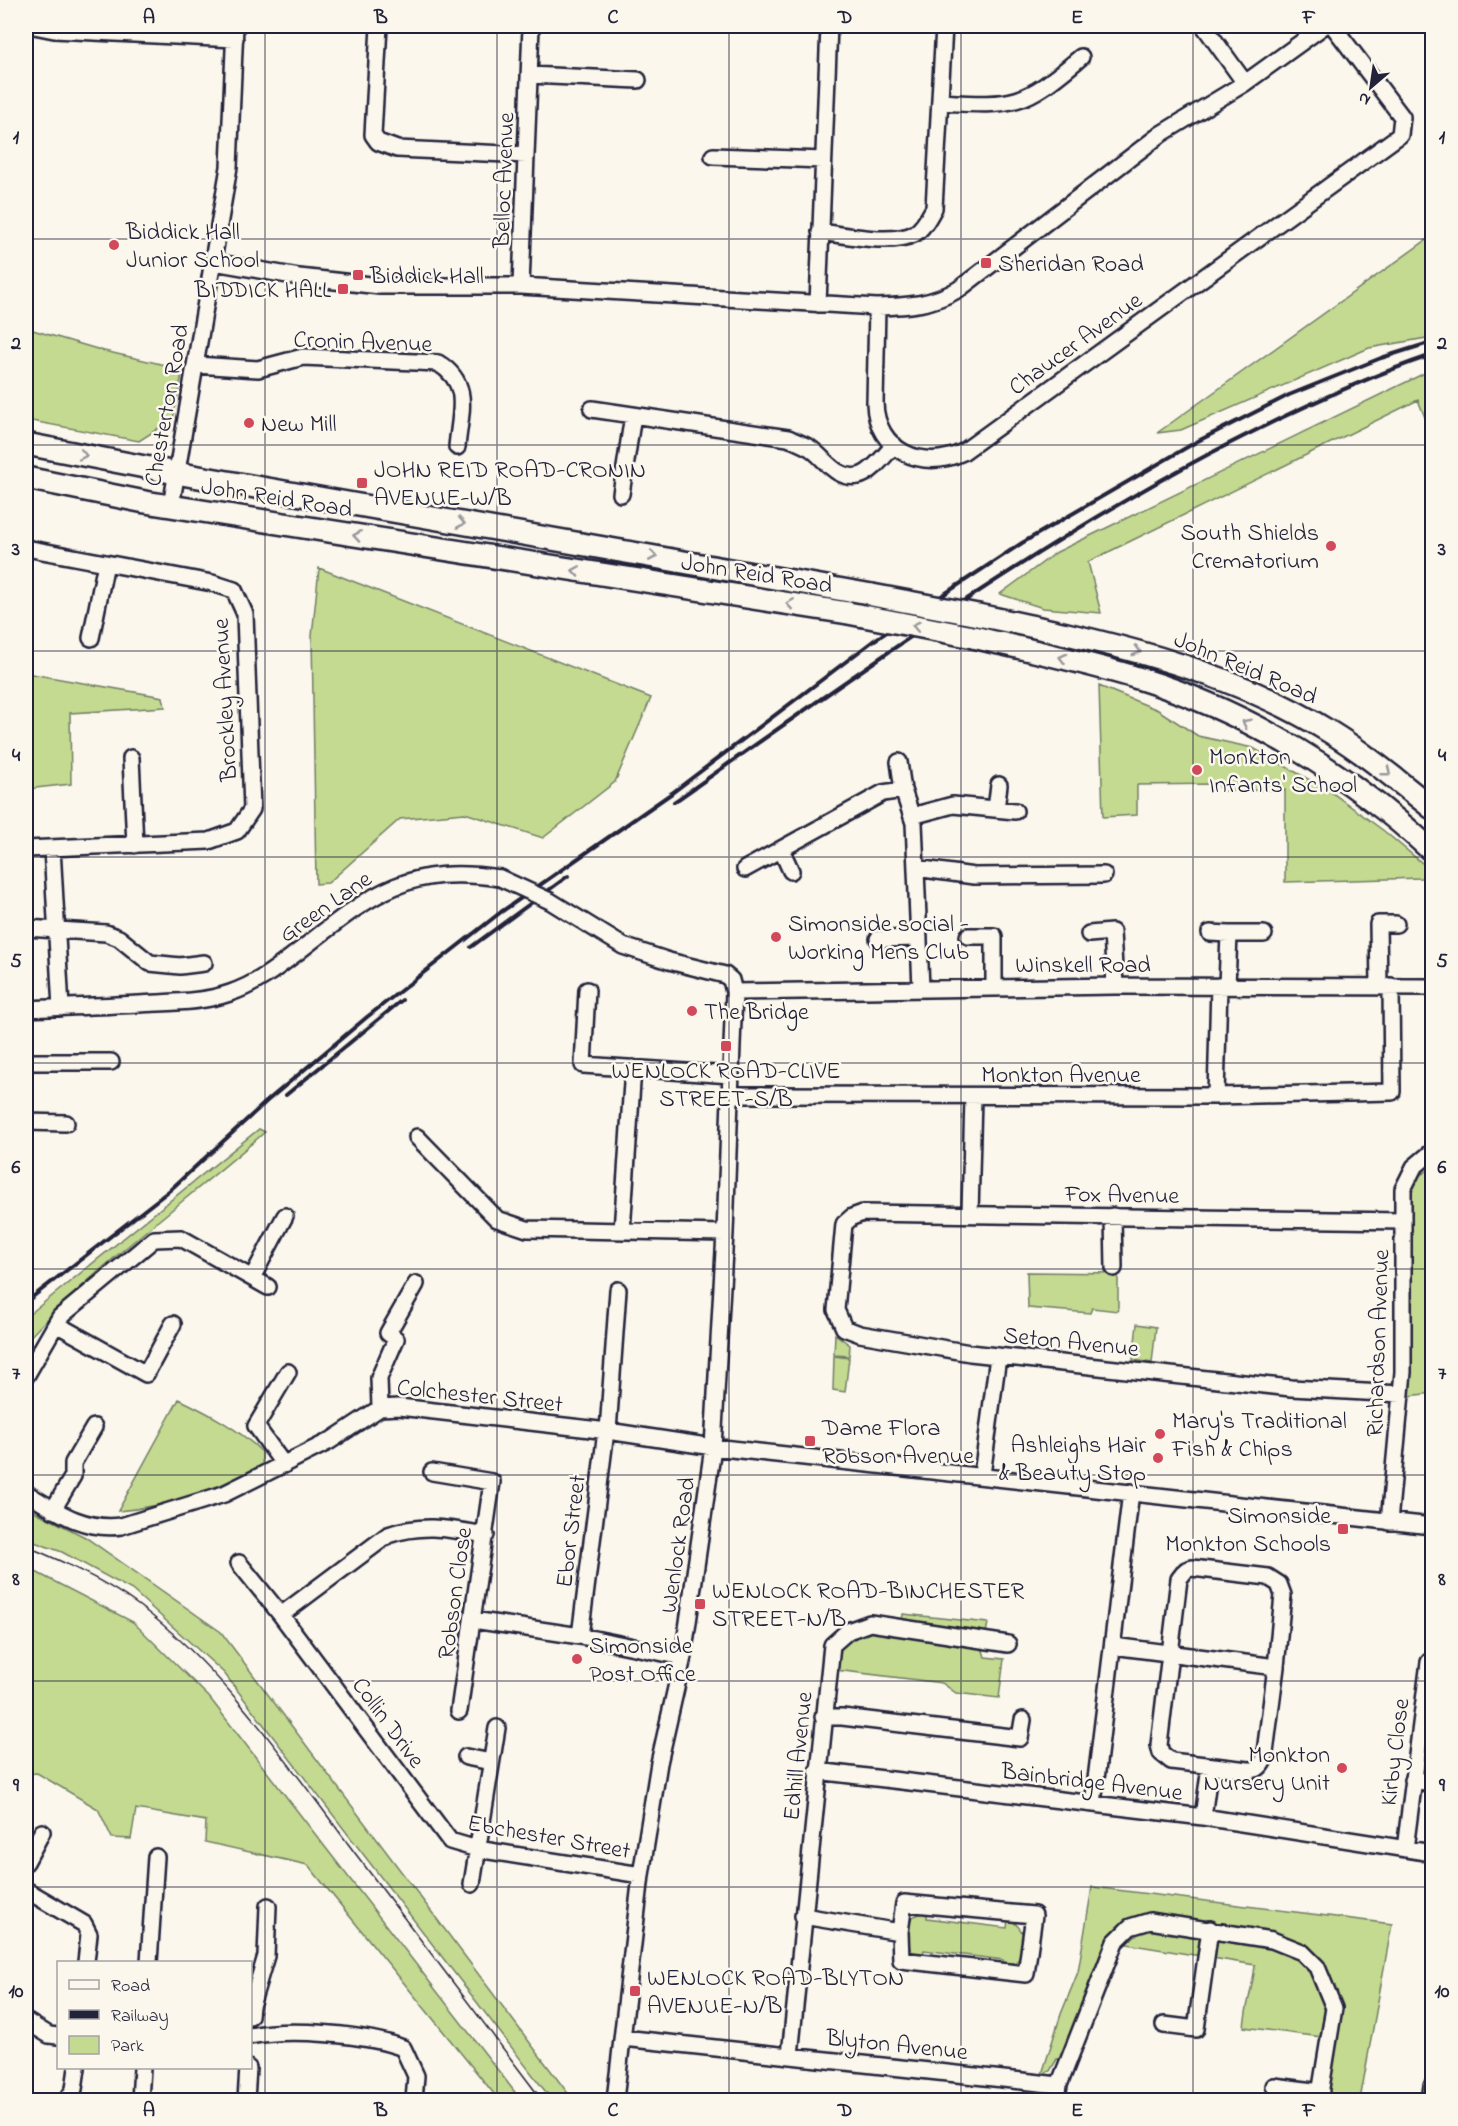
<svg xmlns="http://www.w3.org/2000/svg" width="1458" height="2126" font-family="'Indie Flower',sans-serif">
	<rect width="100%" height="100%" fill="#fbf7ec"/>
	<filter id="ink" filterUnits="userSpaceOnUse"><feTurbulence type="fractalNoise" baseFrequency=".0167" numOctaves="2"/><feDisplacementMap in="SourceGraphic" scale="12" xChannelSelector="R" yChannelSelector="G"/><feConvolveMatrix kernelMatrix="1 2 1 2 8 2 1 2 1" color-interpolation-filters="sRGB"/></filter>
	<g filter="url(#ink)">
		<path fill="#c3da90" stroke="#727e66" stroke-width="1.5" d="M 1432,236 L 1432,337 L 1369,348 L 1181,430 L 1157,433 Z
			M 26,328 L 104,351 L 183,369 L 173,419 L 139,441 L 26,420 Z
			M 1431,370 L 1432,435 L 1418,400 L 1088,562 L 1101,613 L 1043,608 L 1000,594 L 1057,552 Z
			M 319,568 L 651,698 L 615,782 L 543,838 L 465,813 L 400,819 L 328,883 L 316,884 L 312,636 Z
			M 26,673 L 163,697 L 165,707 L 70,713 L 71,784 L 27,789 Z
			M 1099,686 L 1158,710 L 1198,736 L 1253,748 L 1331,792 L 1384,831 L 1428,868 L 1422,878 L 1285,882 L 1285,790 L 1220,791 L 1219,784 L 1137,785 L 1137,815 L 1103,817 Z
			M 259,1129 L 265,1132 C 185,1202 98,1264 26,1341 L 26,1317 Z
			M 1432,1168 L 1432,1393 L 1409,1396 L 1411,1187 L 1415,1178 Z
			M 1027,1272 L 1118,1273 L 1118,1311 L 1092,1308 L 1090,1313 L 1028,1308 Z
			M 1137,1324 L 1156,1327 L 1152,1363 L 1133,1360 Z
			M 835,1334 L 850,1345 L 849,1356 L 834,1355 Z
			M 834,1356 L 849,1358 L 845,1392 L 833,1390 Z
			M 179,1399 C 208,1413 239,1429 262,1452 L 262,1466 C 217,1489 168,1507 118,1511 Z
			M 26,1507 L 85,1537 L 221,1632 L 573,2100 L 552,2100 L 224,1673 L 132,1590 L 62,1552 L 26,1539 Z
			M 26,1567 L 133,1622 L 209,1697 L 521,2100 L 499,2100 L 308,1865 L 205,1842 L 206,1821 L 136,1809 L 131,1839 L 112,1838 L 98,1809 L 37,1773 L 26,1774 Z
			M 903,1614 L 988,1623 L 986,1633 L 901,1626 Z
			M 863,1631 L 982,1647 L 985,1657 L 1004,1659 L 999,1698 L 956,1693 L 942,1683 L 836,1670 C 840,1644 837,1641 863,1631 Z
			M 1092,1887 L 1392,1924 L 1360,2100 L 1319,2100 L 1329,2038 L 1244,2027 C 1246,2004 1253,1987 1255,1965 L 1115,1942 L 1060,2060 L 1057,2059 L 1050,2071 L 1042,2074 L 1061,2014 L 1078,1972 Z
			M 927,1911 L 927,1918 L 1007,1928 L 1008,1919 C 1033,1931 1028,1962 1003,1969 L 1003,1960 L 924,1950 L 921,1960 C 905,1949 903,1934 912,1917 Z"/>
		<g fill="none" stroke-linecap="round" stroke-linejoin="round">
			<defs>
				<path id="minor" d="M 34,26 L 54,30 L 235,39
					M 379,26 L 373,135 L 378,142 L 397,149 L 526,155
					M 1204,26 L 1245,83
					M 529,75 L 638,80
					M 940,102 C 1015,106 1022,107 1081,57
					M 713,156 L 823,160
					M 820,232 C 846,235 891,245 914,234 C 923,229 929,217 934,208 L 944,26
					M 214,262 L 299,277 L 380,286 L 521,286 L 877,307 C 909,306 932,305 959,289 L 1161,134 L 1245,83 L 1324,26
					M 521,286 L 531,26
					M 818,304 L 829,26
					M 877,307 L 875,403 C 876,450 922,472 963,452 L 1400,135 L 1402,117 L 1333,26
					M 196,365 L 258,369 L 303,357 L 438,363 C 472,384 460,412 457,447
					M 592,409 L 788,438 C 795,441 803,444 810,448 C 825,458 836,480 858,476 C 871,474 885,455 894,445
					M 621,494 L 633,415
					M 171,506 L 229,167 L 235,26
					M 26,548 L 212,583 L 234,590 L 245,614 L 252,809 L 237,831 L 209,841 L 26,849
					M 91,638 L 106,563
					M 131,758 L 135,845
					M 899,762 L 903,790 L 914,823 L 921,988
					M 996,809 L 999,785
					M 912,816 L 953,805 L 1015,811
					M 52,848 L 61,1008
					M 781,849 L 791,871
					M 916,868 L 974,876 L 1104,875
					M 745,869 L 883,793 L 903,790
					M 550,901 L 623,946 L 669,961 L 725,975 L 731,980 L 734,992 L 725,1233 L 713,1447 L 683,1657 L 659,1763 L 641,1875 L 615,2100
					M 26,928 L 106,933 L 119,938 L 150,963 L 180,966 L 204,963
					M 1210,933 L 1229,934
					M 1089,934 L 1112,932 L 1115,986
					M 968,936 L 994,936 L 994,987
					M 878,939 L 919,938
					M 1227,986 L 1229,934 L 1264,934
					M 1379,986 L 1378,924 L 1396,924
					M 587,990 L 583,1065 L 731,1075
					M 734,992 L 1115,986 L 1432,987
					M 26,1009 C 63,1007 101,1006 139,1004 C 169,1002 201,1003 230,993 C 257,984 277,968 299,951 C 371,895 405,864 500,878
					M 26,1062 L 111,1062
					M 730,1095 L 1216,1096 L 1392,1092 L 1391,986
					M 1216,1096 L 1219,986
					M 26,1122 L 66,1123
					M 417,1137 L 497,1219 L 527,1229 L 725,1233
					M 970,1214 L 973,1097
					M 1113,1216 L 1114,1268
					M 622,1231 L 633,1068
					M 252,1278 L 285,1216
					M 56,1324 L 146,1374 L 173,1324
					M 26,1376 L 60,1317 L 154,1239 L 181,1238 L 268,1287
					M 1401,1394 L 1291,1388 L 970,1353 L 860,1334 L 844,1328 L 836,1310 L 844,1224 L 852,1217 L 863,1213 L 1403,1221
					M 380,1408 L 379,1378 L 396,1339 L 388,1333 L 416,1284
					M 608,1431 L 618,1290
					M 284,1465 L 256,1426 L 288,1372
					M 432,1472 L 492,1482 L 459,1711
					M 982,1475 L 998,1357
					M 26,1493 C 56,1511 84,1531 121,1526 L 224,1494 L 330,1441 L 380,1408 L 399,1407 L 608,1431 L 713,1447 L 1432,1526
					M 53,1510 L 73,1476 L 73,1463 L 94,1427
					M 1389,1522 L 1403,1372 L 1403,1189 L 1414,1167 L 1432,1152
					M 486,1535 C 449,1529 424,1523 388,1535 L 281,1615 L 450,1841 L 477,1849 L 641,1875
					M 239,1563 L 281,1615
					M 473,1620 L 580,1636 L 683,1657
					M 580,1636 L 606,1431
					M 1113,1646 C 1167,1653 1221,1660 1276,1667 L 1264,1760 C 1260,1768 1257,1770 1248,1770 L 1171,1761 L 1161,1753 L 1159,1745 L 1179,1579 L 1186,1570 L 1192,1568 L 1268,1577 L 1279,1584 L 1283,1595 L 1276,1667
					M 823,1717 L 842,1717 L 1020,1738 L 1023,1720
					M 466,1757 L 491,1762
					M 817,1771 L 1203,1817 L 1432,1853
					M 1413,1780 L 1432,1783
					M 1093,1804 L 1131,1492
					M 1203,1817 L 1210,1766
					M 1405,1849 L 1429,1662
					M 26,1862 L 42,1832
					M 472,1884 L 497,1728
					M 26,1890 L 84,1924 L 89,1934 L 86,1962
					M 803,1916 L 900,1932 L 904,1903 L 1034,1915 L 1026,1974 L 901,1960 L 900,1932
					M 149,1962 L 156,1857
					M 250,2016 L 251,2006 L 266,1956 L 268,1906
					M 26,2021 L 49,2035 L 58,2036
					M 1164,2025 L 1196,2029 L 1210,1929
					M 250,2036 C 289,2028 367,2034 403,2048 L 416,2076 L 414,2100
					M 623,2038 L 1059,2085
					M 790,2055 L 832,1645 L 848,1631 L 870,1623 L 1008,1644
					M 1274,2086 L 1321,2092
					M 67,2100 L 74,2089 L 77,2068
					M 140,2100 L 142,2068
					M 246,2100 L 248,2068
					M 1057,2100 L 1059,2085 L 1115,1942 L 1130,1927 L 1150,1921 L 1272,1940 L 1302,1952 L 1317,1967 L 1334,2008 L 1319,2100
					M 1430,2100 L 1432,2086"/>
				<path id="highway" d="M 26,444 L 176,473 L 872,595
					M 26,478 L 145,502 L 848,613
					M 978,615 C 1099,640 1223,666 1330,732 C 1366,754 1399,782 1432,808
					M 973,637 C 1029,650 1086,662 1141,679 C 1248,712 1351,775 1432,851"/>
			</defs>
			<use href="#minor" stroke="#22223b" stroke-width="20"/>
			<use href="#highway" stroke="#22223b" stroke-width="26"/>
			<use href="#minor" stroke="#fbf7ec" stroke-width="15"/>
			<use href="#highway" stroke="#fbf7ec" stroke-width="21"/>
			<path stroke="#22223b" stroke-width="1.5" d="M 26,1546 C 64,1562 104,1580 138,1605 C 224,1668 294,1772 358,1857 C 420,1938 481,2019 542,2100"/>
			<path stroke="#22223b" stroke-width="4" d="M 674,802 C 848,680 1020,554 1209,454 C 1282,416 1355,381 1432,355
				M 471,947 L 568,876
				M 286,1095 L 402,1000
				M 26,1302 L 170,1190 L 267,1101 L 367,1017 L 501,912 L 672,793 L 873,641 L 1022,543 L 1196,442 L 1289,395 L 1381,358 L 1432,342"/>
			<defs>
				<path id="minor-bridge" d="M 500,878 L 550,901"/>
				<path id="highway-bridge" d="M 872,595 L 978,615
					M 848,613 L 973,637"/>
			</defs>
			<use href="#minor-bridge" stroke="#22223b" stroke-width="20" stroke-linecap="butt"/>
			<use href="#highway-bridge" stroke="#22223b" stroke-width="26" stroke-linecap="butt"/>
			<use href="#minor-bridge" stroke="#fbf7ec" stroke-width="15"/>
			<use href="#highway-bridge" stroke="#fbf7ec" stroke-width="21"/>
		</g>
		<defs><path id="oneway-chevron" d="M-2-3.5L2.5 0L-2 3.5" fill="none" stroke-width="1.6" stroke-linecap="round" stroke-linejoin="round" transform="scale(1.5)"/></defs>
		<g stroke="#99979c">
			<use href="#oneway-chevron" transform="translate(83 455) rotate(11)"/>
			<use href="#oneway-chevron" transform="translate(461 523) rotate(10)"/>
			<use href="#oneway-chevron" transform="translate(357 536) rotate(-171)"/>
			<use href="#oneway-chevron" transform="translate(653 556) rotate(10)"/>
			<use href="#oneway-chevron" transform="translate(576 571) rotate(-171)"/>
			<use href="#oneway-chevron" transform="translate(790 604) rotate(-171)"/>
			<use href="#oneway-chevron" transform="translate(916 626) rotate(-169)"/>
			<use href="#oneway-chevron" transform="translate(1137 651) rotate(16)"/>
			<use href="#oneway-chevron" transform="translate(1063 658) rotate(-166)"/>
			<use href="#oneway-chevron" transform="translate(1246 723) rotate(-153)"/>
			<use href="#oneway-chevron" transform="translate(1387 772) rotate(38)"/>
		</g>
	</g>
	<path fill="none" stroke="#22223b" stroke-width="1.5" stroke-opacity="0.55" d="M 265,26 L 265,2100M 497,26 L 497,2100M 729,26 L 729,2100M 961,26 L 961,2100M 1193,26 L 1193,2100M 26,239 L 1432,239M 26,445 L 1432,445M 26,651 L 1432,651M 26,857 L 1432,857M 26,1063 L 1432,1063M 26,1269 L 1432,1269M 26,1475 L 1432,1475M 26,1681 L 1432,1681M 26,1887 L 1432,1887"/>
	<g fill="#d1495b" stroke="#fbf7ec" stroke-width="2">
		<circle cx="114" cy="245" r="6"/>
		<rect x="980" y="257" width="12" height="12" rx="3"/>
		<rect x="352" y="269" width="12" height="12" rx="3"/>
		<rect x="337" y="283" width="12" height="12" rx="3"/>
		<circle cx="249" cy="423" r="6"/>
		<rect x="356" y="477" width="12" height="12" rx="3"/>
		<circle cx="1331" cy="546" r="6"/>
		<circle cx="1197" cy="770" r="6"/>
		<circle cx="776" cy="937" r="6"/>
		<circle cx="692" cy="1011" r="6"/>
		<rect x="720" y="1040" width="12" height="12" rx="3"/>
		<circle cx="1160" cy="1434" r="6"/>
		<rect x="804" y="1435" width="12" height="12" rx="3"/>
		<circle cx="1158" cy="1458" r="6"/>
		<rect x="1337" y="1523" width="12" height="12" rx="3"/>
		<rect x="694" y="1598" width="12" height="12" rx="3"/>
		<circle cx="577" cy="1659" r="6"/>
		<circle cx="1342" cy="1768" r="6"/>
		<rect x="629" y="1985" width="12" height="12" rx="3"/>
	</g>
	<g text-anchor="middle" stroke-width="5" stroke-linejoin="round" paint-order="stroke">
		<g font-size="24" fill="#22223b" stroke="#fbf7ec">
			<text transform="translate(503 180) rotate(-88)" y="8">Belloc Avenue</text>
			<text transform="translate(363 341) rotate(2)" y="8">Cronin Avenue</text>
			<text transform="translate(1075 343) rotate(-36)" y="8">Chaucer Avenue</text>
			<text transform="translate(166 405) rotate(-80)" y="8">Chesterton Road</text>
			<text transform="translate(277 497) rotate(9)" y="8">John Reid Road</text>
			<text transform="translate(757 573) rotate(9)" y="8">John Reid Road</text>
			<text transform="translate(1246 667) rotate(23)" y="8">John Reid Road</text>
			<text transform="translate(224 700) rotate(-93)" y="8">Brockley Avenue</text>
			<text transform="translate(325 906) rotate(-35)" y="8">Green Lane</text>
			<text x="1083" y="972">Winskell Road</text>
			<text x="1061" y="1082">Monkton Avenue</text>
			<text transform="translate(1122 1194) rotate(1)" y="8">Fox Avenue</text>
			<text transform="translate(1071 1341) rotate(6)" y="8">Seton Avenue</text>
			<text transform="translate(1377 1343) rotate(-88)" y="8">Richardson Avenue</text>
			<text transform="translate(480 1395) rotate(6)" y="8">Colchester Street</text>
			<text transform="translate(570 1531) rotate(-83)" y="8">Ebor Street</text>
			<text transform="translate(677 1545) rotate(-82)" y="8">Wenlock Road</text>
			<text transform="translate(454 1593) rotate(-82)" y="8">Robson Close</text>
			<text transform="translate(389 1722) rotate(54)" y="8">Collin Drive</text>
			<text transform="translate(1394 1752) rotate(-83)" y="8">Kirby Close</text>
			<text transform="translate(797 1756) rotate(-84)" y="8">Edhill Avenue</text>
			<text transform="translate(1092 1781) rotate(7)" y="8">Bainbridge Avenue</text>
			<text transform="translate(549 1836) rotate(10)" y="8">Ebchester Street</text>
			<text transform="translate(897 2044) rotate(6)" y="8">Blyton Avenue</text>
		</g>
		<g font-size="24" fill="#22223b" stroke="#fbf7ec" text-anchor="start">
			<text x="126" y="239">Biddick Hall<tspan x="126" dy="28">Junior School</tspan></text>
			<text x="998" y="271">Sheridan Road</text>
			<text x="370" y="283">Biddick Hall</text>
			<text x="331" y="297" text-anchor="end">BIDDICK HALL</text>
			<text x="261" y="431">New Mill</text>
			<text x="374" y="477">JOHN REID ROAD-CRONIN<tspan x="374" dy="28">AVENUE-W/B</tspan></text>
			<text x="1319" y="540" text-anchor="end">South Shields<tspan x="1319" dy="28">Crematorium</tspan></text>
			<text x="1209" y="764">Monkton<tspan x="1209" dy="28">Infants' School</tspan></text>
			<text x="788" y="931">Simonside social -<tspan x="788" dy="28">Working Mens Club</tspan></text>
			<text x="704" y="1019">The Bridge</text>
			<text x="726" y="1078" text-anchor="middle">WENLOCK ROAD-CLIVE<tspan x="726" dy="28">STREET-S/B</tspan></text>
			<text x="1172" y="1428">Mary's Traditional<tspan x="1172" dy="28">Fish &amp; Chips</tspan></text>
			<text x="822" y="1435">Dame Flora<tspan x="822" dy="28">Robson Avenue</tspan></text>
			<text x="1146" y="1452" text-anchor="end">Ashleighs Hair<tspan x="1146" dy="28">&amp; Beauty Stop</tspan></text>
			<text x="1331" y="1523" text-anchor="end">Simonside<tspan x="1331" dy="28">Monkton Schools</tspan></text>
			<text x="712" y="1598">WENLOCK ROAD-BINCHESTER<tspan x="712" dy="28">STREET-N/B</tspan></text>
			<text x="589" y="1653">Simonside<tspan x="589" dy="28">Post Office</tspan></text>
			<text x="1330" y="1762" text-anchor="end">Monkton<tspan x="1330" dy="28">Nursery Unit</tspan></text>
			<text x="647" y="1985">WENLOCK ROAD-BLYTON<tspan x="647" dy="28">AVENUE-N/B</tspan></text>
		</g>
	</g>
	<rect width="1458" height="2126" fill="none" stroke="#fbf7ec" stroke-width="66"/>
	<rect x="57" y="1961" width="195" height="108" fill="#fbf7ec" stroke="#a4a2a5" stroke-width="1.5"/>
	<rect x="69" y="1980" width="30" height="9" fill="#fbf7ec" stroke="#a4a2a5" stroke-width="1.5"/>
	<text x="111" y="1991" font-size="18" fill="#22223b">Road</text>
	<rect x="69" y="2010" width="30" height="9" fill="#22223b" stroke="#a4a2a5" stroke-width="1.5"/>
	<text x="111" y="2021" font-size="18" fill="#22223b">Railway</text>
	<rect x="69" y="2036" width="30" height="18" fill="#c3da90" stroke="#a4a2a5" stroke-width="1.5"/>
	<text x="111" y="2051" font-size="18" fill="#22223b">Park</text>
	<g transform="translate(1371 87) rotate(209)" stroke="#fbf7ec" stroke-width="4.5" paint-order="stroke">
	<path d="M0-4.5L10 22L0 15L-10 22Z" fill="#22223b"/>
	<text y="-9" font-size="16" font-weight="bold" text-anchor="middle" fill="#22223b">N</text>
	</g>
	<rect x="33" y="33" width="1392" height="2060" fill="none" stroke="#22223b" stroke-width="2"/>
	<g font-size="20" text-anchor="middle" font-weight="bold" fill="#22223b">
		<text x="149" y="23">A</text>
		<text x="381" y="23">B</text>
		<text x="613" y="23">C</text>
		<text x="845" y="23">D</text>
		<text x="1077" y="23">E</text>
		<text x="1309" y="23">F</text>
		<text x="16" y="143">1</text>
		<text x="1442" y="143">1</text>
		<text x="16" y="349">2</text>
		<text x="1442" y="349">2</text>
		<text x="16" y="555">3</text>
		<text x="1442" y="555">3</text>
		<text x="16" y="761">4</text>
		<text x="1442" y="761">4</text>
		<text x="16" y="967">5</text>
		<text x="1442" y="967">5</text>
		<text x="16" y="1173">6</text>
		<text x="1442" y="1173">6</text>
		<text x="16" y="1379">7</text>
		<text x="1442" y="1379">7</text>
		<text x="16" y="1585">8</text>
		<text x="1442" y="1585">8</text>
		<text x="16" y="1791">9</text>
		<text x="1442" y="1791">9</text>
		<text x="16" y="1997">10</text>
		<text x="1442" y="1997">10</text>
		<text x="149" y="2116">A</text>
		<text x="381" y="2116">B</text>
		<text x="613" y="2116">C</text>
		<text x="845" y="2116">D</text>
		<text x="1077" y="2116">E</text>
		<text x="1309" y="2116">F</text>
	</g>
</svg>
